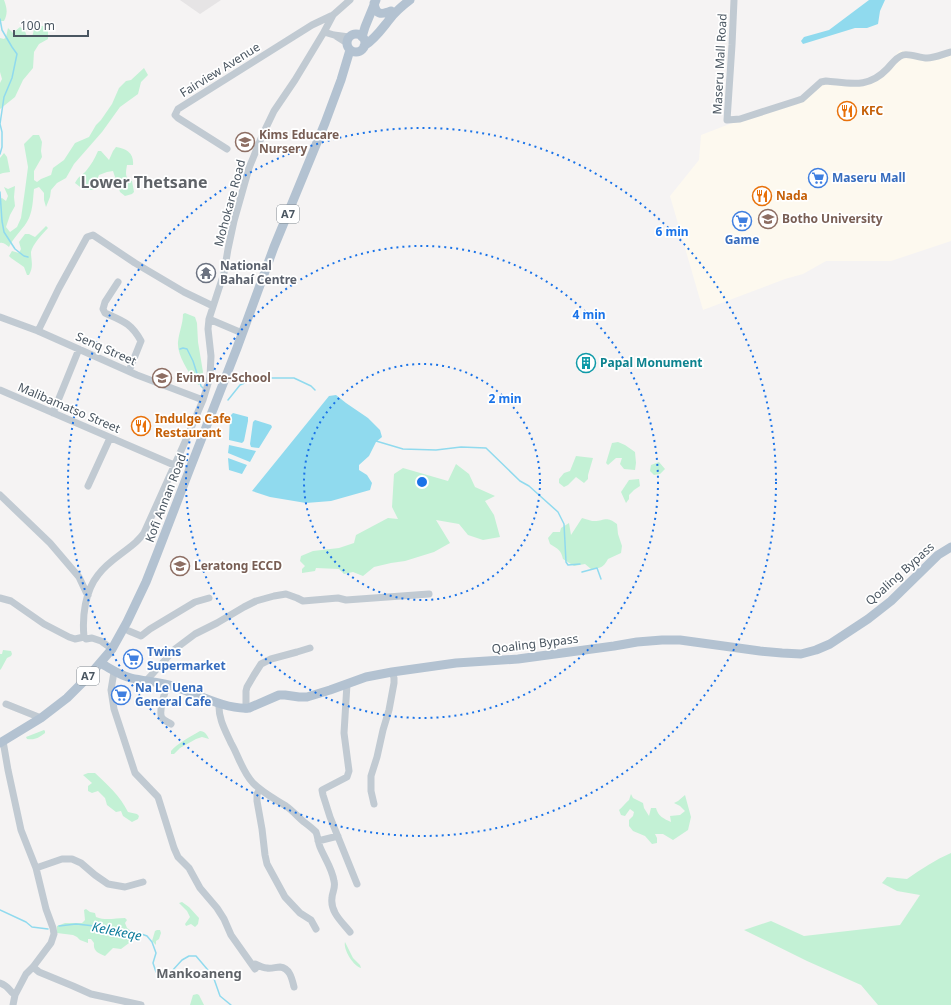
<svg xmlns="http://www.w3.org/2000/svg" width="951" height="1005" font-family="'Noto Sans',sans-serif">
	<rect width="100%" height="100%" fill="#f5f3f3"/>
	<path fill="#fdf9ef" d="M 951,48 L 951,241 L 891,261 L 826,261 L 803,274 L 785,279 L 703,310 L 670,196 L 699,160 L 701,135 L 776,106 L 802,98 L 821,79 L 858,83 L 876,78 L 900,50 L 929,56 Z"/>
	<path fill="#e6e4e5" d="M 180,0 L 221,0 L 200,14 Z"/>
	<path fill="#c3f1d5" d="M 0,0 L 4,0 C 7,8 8,13 4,21 L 0,21 Z
		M 35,26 L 43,26 L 48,31 L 48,39 L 39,44 L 34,52 L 33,68 L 23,80 L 15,97 L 0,109 L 0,83 L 2,79 L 0,72 L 0,38 L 4,39 L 6,37 L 8,28 L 13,33 L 20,27 L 25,31 L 27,37 L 32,37 Z
		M 144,68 L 148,75 L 141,82 L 138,94 L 120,107 L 102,132 L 74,164 L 66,178 L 57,183 L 51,190 L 50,197 L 46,207 L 44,200 L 44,193 L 39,187 L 34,189 C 33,198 33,209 29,218 C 24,229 14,236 9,247 C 6,245 4,242 0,243 L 0,199 L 2,198 L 6,201 L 8,196 L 4,187 L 8,189 L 15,186 L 14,197 L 15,206 L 10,215 L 6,227 L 10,232 L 17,227 L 21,218 L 25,190 L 28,167 L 24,144 L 33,135 L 39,135 L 42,142 L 41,151 L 42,157 L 34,171 L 34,180 L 37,182 L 41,179 L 51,175 L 53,168 L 64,160 L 75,143 L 89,137 L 96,125 L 101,120 L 112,104 L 119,88 L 126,81 L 131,80 Z
		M 116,147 C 127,149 134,153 133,165 L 127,165 C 126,172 124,178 132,181 L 134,192 L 132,194 L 125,196 L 120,192 L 113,171 L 107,172 L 99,175 L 93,190 L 84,190 L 75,183 C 79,175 82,176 86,171 C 91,165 95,158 98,151 L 101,151 L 109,160 L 113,151 Z
		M 4,153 L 7,157 L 10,172 L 3,173 L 0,174 L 0,158 Z
		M 46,226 L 48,228 C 43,233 32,245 31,252 C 31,261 34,266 29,275 L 27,275 L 24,267 L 11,258 L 9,256 L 12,251 L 19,253 L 21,249 L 19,242 L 25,234 L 29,234 L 35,237 Z
		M 185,313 L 195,317 L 197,323 L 198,342 L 203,372 L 201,380 L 199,385 L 194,382 C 188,369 177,356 178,342 C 179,332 183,324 183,314 Z
		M 618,442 L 625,445 L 635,452 L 636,463 L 635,470 L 624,469 L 620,464 L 622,458 L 616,458 L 608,465 L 606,463 L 612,443 Z
		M 576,456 L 593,458 L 588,475 L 588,479 L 584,483 L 576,477 L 568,485 L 564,487 L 559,483 L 559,479 L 564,473 L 570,471 Z
		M 659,462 L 665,469 L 660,474 L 654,475 L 650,471 L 651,465 Z
		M 456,464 L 469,474 L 475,487 L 495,496 L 485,501 L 494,515 L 500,537 L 483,540 L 468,535 L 459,524 L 436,520 L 450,543 L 434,552 L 405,561 L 391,563 L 374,567 L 363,576 L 353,572 L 344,574 L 339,569 L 316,568 L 315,571 L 302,573 L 302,569 L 305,566 L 300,561 L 301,556 L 313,551 L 339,548 L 354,543 L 356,535 L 388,518 L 398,519 L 392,507 L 394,474 L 403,468 L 448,481 Z
		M 639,479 L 640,486 L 634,490 L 629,495 L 629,499 L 626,503 L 621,492 L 629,480 Z
		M 582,518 C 585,519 589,520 592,521 C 604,522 605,515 617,524 L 618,534 L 622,546 L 621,553 L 608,559 C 603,568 601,568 591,569 L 585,564 L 574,566 L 563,559 C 561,550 558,549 550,544 L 548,538 L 553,532 L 560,532 L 561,528 L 569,523 L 571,535 Z
		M 3,650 L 11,651 L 12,654 L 11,656 L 7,658 L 1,669 L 0,670 L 0,654 L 2,654 Z
		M 44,730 L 45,731 L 45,733 C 38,738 36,740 27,739 L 26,737 Z
		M 200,731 C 205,731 207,735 209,739 L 202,737 L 196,739 L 180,748 L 174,754 L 171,754 L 171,751 C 178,743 190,737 200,731 Z
		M 88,773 L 95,773 C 108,785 120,796 128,812 L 137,814 L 139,816 L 138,819 L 132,822 L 123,816 L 121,811 L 116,812 L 107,805 L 105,798 L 98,791 L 92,793 L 88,791 L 88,786 L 92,783 L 83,775 Z
		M 631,794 L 633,798 L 643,803 L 644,808 L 649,816 L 651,808 L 656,808 C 658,816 664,819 671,822 L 670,816 L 680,815 L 685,811 L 680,806 L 674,803 L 678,801 L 685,795 L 691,817 L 688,830 L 673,840 L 663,834 L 655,834 L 657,838 L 657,843 L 652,844 L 645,836 L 633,831 L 629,826 L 629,820 L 633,816 L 634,812 L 630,809 L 625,816 L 621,815 L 619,810 C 623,807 625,803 629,800 Z
		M 951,853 L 951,1005 L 878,1005 L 861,985 L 807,961 L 744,930 L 771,921 L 804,936 L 900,925 L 920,895 L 897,891 L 882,883 L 887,877 L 907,879 C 921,869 935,860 951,853 Z
		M 182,902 L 189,907 L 199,918 L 198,924 L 195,927 L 191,924 L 186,926 L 185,924 L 190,917 L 187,911 L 179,903 Z
		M 86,909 L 90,912 L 95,913 L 96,917 C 106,921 115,918 125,918 L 127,920 L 125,923 L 127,928 L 134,933 L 129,939 L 129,943 L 121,949 L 113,948 L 105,956 C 98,953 93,951 94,943 L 91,939 L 88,939 L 88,943 L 80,940 L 77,937 L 73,935 L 57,933 L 57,926 L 65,923 L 82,923 L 85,920 L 84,910 Z
		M 157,930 L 160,930 L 161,933 L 159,939 L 156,941 L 156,945 L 152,941 L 155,931 Z
		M 345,942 L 353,958 L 360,965 L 361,968 C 353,966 343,949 345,942 Z
		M 197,994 L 199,995 L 204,1005 L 190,1005 L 193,995 Z"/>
	<path fill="#90daee" d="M 869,0 L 885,0 L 880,11 L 878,24 L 867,28 L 855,28 L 803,44 L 801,41 L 804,37 L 829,30 Z
		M 336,395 L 346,403 L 368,418 L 380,430 L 382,437 L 376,442 L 369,456 L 359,465 L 359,470 L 367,475 L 372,483 L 370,490 L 331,501 L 306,503 L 270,497 L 252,491 L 329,396 Z
		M 233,413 L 248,417 L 248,421 L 244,441 L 242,443 L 229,440 L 229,438 L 230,416 Z
		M 255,420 L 271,425 L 272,427 L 259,448 L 251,447 L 250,444 L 253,422 Z
		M 229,445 L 256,451 L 250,462 L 228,453 Z
		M 228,458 L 247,465 L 242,474 L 229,470 Z"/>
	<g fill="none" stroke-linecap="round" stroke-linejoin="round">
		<path stroke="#90daee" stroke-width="1.5" d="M 0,19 L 2,30 L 12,47 L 17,54 L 12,78 L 4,97 L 0,124 L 2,132 L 2,147 L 0,154
			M 0,192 L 2,221 L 4,232 L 15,249 L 24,256 L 28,257
			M 180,349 L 183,348 L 187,349 L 193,361 L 201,386 L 203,388
			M 228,400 L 240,385 L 256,378 L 294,378 L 311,386 L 315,390
			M 376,441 L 403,449 L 436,450 L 461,447 L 486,448 L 520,481 L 529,486 L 558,512 L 564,524 L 566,562 L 568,565 L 580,564
			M 582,572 L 597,568 L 601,579
			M 0,910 L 26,922 L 32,927 L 48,929
			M 59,926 L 76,924 L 104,927 L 136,932 L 147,936 L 152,942 L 156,953 L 153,963 L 156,972 L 160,975 L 165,975 L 172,971 L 182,960 L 189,956 L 196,956 L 213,976 L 220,996 L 231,1005"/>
		<path stroke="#c1cad2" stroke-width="7" d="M 734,0 L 732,45 L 727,120 L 740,119 L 796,101 L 802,99 L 821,82 L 826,81 C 850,83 868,89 887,69 C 891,65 896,57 903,55 C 909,53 920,58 927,58 C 935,58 943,54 951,52
			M 324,32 L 334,35 L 349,37
			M 336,36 L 347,43
			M 227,149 L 178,118 L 175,115 L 178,109 L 312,25 L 333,15 L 350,0
			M 118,282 L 105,302 L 103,309 L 105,313 C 123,321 131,323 141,341 L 129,371
			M 0,317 L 38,331 L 137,375 L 203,400
			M 209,319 L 242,333
			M 38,331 L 59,288 L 87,237 L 93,235 L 135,263 L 184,292 L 213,306
			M 0,390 L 174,465
			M 53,413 L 79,349
			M 88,486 L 110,438
			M 0,495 L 50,543 L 79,577 L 86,592 L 88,595
			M 0,598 L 11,601 L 44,624 L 69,637 L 75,639 L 84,637 L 86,639 L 92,638 L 101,641 L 112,649
			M 129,631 L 141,636 L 150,629 L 195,602 L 209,598
			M 84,637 C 82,617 85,591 98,575 C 108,561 124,553 136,542 C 139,539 142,536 144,533 L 189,433 L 203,400 L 210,377 L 211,356 L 208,329 L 209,319 L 224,273 L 228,249 L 234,221 L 249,168 L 262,136 L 274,111 L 295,80 L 324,32 L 333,15
			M 114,672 L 111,690 L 114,709 L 135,773 L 158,797 L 174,848 L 178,857 L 189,868 L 200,888 L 217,908 L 224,919 L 231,935 L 255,969
			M 146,681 L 175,649 L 195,634 L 217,623 L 244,607 L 256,601 L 274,596 L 286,594 L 297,598 L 303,601 L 338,598 L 346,600 L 429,594
			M 347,684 L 344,733 L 349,771 L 347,777 L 322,790 L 323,795 L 330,817 L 357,884
			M 167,685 C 165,693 158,712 162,718 C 164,721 168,722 171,724
			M 219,703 C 218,718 225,730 231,743 C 239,757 242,771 253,783 C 263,793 275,799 286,806 C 293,811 298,817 304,822 C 308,825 313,829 316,832 C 318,837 318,842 320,847 C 325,859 332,868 334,881 C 336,888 332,892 332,898 C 330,912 342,922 350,932
			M 6,704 L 41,718
			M 246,709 L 246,691 L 247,687 L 254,675 L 261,664 L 271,659 L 297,652 L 310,648
			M 3,741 L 8,770 L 21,830 L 36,868 L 46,909 L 53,928 L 54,934 L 51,943 L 33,967 L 26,974 L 15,995 L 13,1005
			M 260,789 L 257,794 L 257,801 L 262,829 L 265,855 L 267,864 L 285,897 L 300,913 L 311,920 L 316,929
			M 374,804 L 371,791 L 371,776 L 377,757 L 383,730 L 389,710 L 394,683 L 394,678 L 392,672
			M 318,841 L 338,836
			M 36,868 L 62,859 L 72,859 L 81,863 L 95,875 L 108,884 L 125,887 L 143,882
			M 253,965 L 255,964 C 259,966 263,968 267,968 C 271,969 276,967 280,967 C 290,968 292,979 294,987
			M 33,967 L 39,972 L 73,986 L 91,994 L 141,1005
			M 0,983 C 9,986 8,990 15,995"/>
		<path stroke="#b3c2d1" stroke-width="9" d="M 374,3 C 376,15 381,15 391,11
			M347 43a9 9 0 1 1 18 0a9 9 0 1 1-18 0Z
			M 362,37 L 365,27 L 376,0
			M 364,46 C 375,39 381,30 389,20 C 395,12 402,6 410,0
			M 100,663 C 110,668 119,675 131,678 C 144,681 159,682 173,686 C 195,693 226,710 249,708 L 279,695 L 285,695 L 299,697 L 307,697 L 330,690 L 366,677 L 392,672 L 456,663 L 518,659 L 614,646 L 637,642 L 662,640 L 680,640 L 760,651 L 782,653 L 801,654 L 816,650 L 830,644 L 868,619 L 891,601 L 938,555 L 951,547
			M 0,743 L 41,718 L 67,698 L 88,677 L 112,649 L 127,622 L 146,582 L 157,554 L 189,471 L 237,348 L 274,247 L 325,123 L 341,80 L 350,50"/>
	</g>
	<g fill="none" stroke="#1a73e8" stroke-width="2" stroke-dasharray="2 4">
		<circle cx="422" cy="482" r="118"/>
		<circle cx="422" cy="482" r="236"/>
		<circle cx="422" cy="482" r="354"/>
	</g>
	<defs>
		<symbol id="restaurant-ring" viewBox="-11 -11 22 22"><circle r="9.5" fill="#fff" stroke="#e8710a" stroke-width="1.5"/><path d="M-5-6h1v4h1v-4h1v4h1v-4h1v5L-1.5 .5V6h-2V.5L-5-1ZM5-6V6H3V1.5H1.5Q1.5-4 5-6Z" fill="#e8710a"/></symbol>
		<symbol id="school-ring" viewBox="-11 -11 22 22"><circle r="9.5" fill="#fff" stroke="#8d6e63" stroke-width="1.5"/><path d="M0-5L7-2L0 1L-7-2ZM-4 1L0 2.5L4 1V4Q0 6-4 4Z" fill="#8d6e63"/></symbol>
		<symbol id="supermarket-ring" viewBox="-11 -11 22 22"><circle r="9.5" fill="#fff" stroke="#3f7fe0" stroke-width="1.5"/><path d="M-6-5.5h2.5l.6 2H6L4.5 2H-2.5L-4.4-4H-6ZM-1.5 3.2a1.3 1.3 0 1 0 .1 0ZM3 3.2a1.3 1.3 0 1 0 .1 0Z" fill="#3f7fe0"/></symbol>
		<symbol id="university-ring" viewBox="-11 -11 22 22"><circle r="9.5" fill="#fff" stroke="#8d6e63" stroke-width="1.5"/><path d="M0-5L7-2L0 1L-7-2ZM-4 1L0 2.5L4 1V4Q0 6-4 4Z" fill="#8d6e63"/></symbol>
		<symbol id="temple-ring" viewBox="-11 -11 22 22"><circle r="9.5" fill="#fff" stroke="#6b7280" stroke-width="1.5"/><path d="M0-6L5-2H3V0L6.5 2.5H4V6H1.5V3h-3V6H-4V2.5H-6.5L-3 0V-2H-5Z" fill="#6b7280"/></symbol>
		<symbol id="building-ring" viewBox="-11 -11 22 22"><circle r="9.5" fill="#fff" stroke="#0f9aa8" stroke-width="1.5"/><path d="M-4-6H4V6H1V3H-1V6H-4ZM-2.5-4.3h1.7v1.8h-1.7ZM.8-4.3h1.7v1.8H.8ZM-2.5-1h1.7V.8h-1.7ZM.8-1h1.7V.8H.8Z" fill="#0f9aa8"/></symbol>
	</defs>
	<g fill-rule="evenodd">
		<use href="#restaurant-ring" x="836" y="100" width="22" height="22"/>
		<use href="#school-ring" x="234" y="131" width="22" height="22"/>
		<use href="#supermarket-ring" x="807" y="167" width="22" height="22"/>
		<use href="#restaurant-ring" x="751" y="185" width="22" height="22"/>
		<use href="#university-ring" x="757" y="208" width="22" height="22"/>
		<use href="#supermarket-ring" x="731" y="210" width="22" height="22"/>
		<use href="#temple-ring" x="195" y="262" width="22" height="22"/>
		<use href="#building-ring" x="575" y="352" width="22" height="22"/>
		<use href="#school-ring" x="151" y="367" width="22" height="22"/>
		<use href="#restaurant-ring" x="130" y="415" width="22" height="22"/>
		<use href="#school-ring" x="169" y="555" width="22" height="22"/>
		<use href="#supermarket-ring" x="122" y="648" width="22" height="22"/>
		<use href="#supermarket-ring" x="110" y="684" width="22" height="22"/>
	</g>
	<g text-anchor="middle" stroke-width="3.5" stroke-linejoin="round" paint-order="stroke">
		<g fill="#fff" stroke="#808990" stroke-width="1">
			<rect x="277" y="205" width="22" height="18" rx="3"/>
			<rect x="77" y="667" width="22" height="18" rx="3"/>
		</g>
		<g font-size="11" font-weight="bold" fill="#4a5661">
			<text x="288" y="218">A7</text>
			<text x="88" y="680">A7</text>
		</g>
		<g font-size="12" fill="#4a5661" stroke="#fff">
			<text transform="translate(720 64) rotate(-87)" y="4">Maseru Mall Road</text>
			<text transform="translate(220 70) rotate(-32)" y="4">Fairview Avenue</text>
			<text transform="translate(230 203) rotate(-75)" y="4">Mohokare Road</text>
			<text transform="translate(106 349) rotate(24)" y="4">Senq Street</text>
			<text transform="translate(69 408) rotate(23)" y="4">Malibamatso Street</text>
			<text transform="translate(166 498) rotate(-69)" y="4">Kofi Annan Road</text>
			<text transform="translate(900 574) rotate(-42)" y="4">Qoaling Bypass</text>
			<text transform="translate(535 644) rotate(-7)" y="4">Qoaling Bypass</text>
		</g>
		<g font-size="12" font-weight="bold" fill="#c56008" stroke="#fff" text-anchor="start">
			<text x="861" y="115">KFC</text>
			<text x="776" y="200">Nada</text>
			<text x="155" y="423">Indulge Cafe<tspan x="155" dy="14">Restaurant</tspan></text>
		</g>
		<g font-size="12" font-weight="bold" fill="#785e54" stroke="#fff" text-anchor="start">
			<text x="259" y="139">Kims Educare<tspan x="259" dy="14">Nursery</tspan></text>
			<text x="782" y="223">Botho University</text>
			<text x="176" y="382">Evim Pre-School</text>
			<text x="194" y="570">Leratong ECCD</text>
		</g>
		<g font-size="12" font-weight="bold" fill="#366cbe" stroke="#fff" text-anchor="start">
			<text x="832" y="182">Maseru Mall</text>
			<text x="742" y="244" text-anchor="middle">Game</text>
			<text x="147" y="656">Twins<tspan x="147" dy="14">Supermarket</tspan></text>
			<text x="135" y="692">Na Le Uena<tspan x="135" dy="14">General Cafe</tspan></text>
		</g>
		<g font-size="12" font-weight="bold" fill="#5b616d" stroke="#fff" text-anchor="start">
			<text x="220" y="270">National<tspan x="220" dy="14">Bahaí Centre</tspan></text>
		</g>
		<g font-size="12" font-weight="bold" fill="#0d838f" stroke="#fff" text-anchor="start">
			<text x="600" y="367">Papal Monument</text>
		</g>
		<g font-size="13" font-style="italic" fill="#0c7c9b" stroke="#fff">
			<text transform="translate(117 931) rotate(11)" y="5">Kelekeqe</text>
		</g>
		<g font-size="13" font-weight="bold" fill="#5f6368" stroke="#fff">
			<text x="199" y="978">Mankoaneng</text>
		</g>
		<g font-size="16" font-weight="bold" fill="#5f6368" stroke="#fff">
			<text x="144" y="188">Lower Thetsane</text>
		</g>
	</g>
	<circle cx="422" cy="482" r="6" fill="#1a73e8" stroke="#fff" stroke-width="2"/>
	<g font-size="12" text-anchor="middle" font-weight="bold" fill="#1a73e8" stroke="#fff" stroke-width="3.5" stroke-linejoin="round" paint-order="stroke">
		<text x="672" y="236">6 min</text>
		<text x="589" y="319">4 min</text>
		<text x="505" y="403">2 min</text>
	</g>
	<path d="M14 30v6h74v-6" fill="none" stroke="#4a5661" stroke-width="2"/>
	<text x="20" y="30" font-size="12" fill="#4a5661" stroke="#ffffff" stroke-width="3" paint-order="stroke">100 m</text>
</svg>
